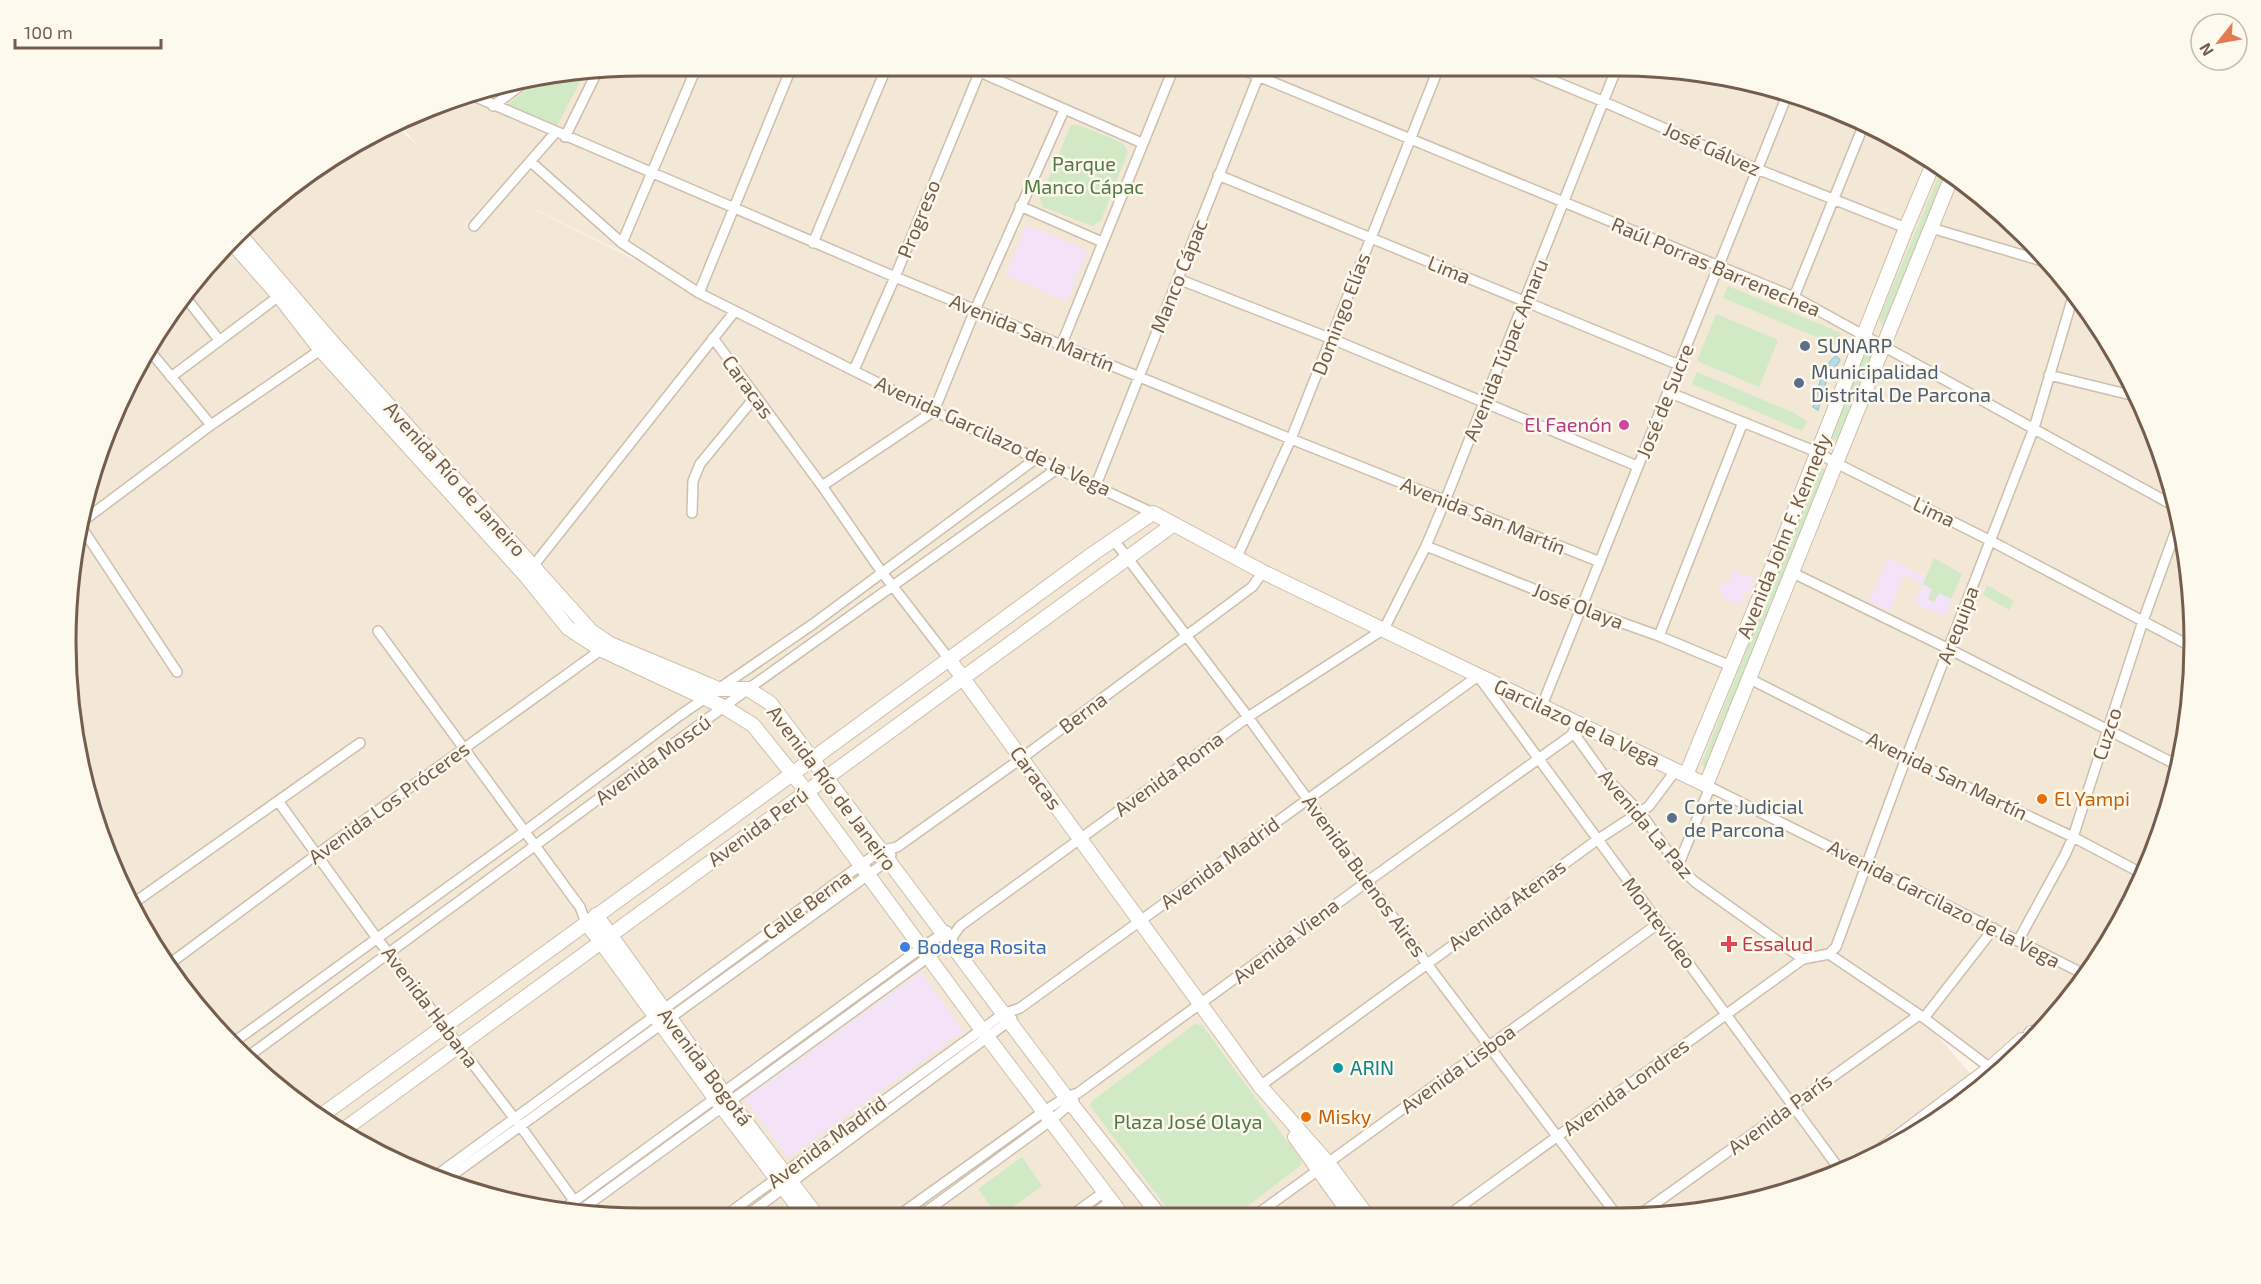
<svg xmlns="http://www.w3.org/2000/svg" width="2261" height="1284" font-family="'Exo 2',sans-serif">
	<rect width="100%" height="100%" fill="#fcf5e7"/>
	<path fill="#f3e8d5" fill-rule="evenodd" d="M 642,66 L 1656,67 L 1804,96 L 1907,143 L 1999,209 L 2076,292 L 2136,388 L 2175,493 L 2194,605 L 2190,718 L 2164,827 L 2118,930 L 2027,1049 L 1988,1070 L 1925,1021 L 1981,1086 L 1939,1121 L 1804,1187 L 1694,1213 L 605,1217 L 493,1198 L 354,1141 L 209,1022 L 110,862 L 67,679 L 86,493 L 163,322 L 292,185 L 399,128 L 420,148 L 401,126 L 457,96 ZM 532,208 L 533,208 L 882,380 L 699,292 ZM 1263,572 L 1542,704 L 1561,727 ZM 1658,836 L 1705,885 L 1678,866 Z"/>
	<path fill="#f2e3f8" d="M 1026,225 L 1087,250 L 1067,302 L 1006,275 Z
		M 1888,557 L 1925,577 L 1934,558 L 1962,574 L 1945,616 L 1915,604 L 1923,584 L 1904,575 L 1889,611 L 1869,601 Z
		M 1733,570 L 1755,579 L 1751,584 L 1753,586 L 1751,593 L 1746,591 L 1739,605 L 1720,598 L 1723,592 L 1719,590 L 1722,581 L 1728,584 Z
		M 921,972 L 964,1031 L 788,1158 L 745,1099 Z"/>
	<path fill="#d1e9c5" d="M 583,76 L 556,128 L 506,105 L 536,83 Z
		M 1071,125 L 1078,125 L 1123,143 L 1128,152 L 1101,220 L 1092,226 L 1043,207 L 1040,199 Z
		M 1942,168 L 1949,173 L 1884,328 L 1879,319 Z
		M 1728,286 L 1841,333 L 1836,345 L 1723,298 Z
		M 1716,314 L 1778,340 L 1759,387 L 1697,361 Z
		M 1870,350 L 1875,358 L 1840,438 L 1833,441 L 1830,436 L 1863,353 Z
		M 1697,372 L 1792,412 L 1807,421 L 1802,431 L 1692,384 Z
		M 1824,468 L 1827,475 L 1709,769 L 1701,765 L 1818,470 Z
		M 1934,558 L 1962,574 L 1951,599 L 1939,593 L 1934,602 L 1928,599 L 1932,589 L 1923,584 Z
		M 1987,585 L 2014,601 L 2009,610 L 1983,595 Z
		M 1195,1024 L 1202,1025 L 1301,1160 L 1301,1165 L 1236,1215 L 1172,1215 L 1090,1106 L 1092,1101 Z
		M 2022,1040 L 2027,1049 L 1939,1121 L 1868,1156 Z
		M 1022,1157 L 1042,1186 L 1001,1215 L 997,1215 L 978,1189 Z"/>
	<path fill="#bbdce5" stroke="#a2cad6" stroke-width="1.5" d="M 1836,356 L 1840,360 L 1826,382 L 1818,410 L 1813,407 C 1818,390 1822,366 1836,356 Z"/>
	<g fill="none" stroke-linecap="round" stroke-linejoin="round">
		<defs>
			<path id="street" d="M 966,66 L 1142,143
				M 1236,67 L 1794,297 L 2178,508
				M 1520,67 L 1602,101 L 1757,169 L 1906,228
				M 469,94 L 895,277 L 1291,439 L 1600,562
				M 493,106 L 520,86
				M 565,137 L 596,74
				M 531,162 L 622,243 L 699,293 L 934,411 L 1153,513
				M 1218,175 L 1679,365
				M 1020,206 L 1102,242
				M 474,226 L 555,133
				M 1931,228 L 2049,263
				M 622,243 L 697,66
				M 813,243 L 887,66
				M 1178,279 L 1332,339 L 1637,466
				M 699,293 L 792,66
				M 1794,297 L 1864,124
				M 186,298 L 219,340
				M 713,338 L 822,486 L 881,571 L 949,659
				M 1061,346 L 1174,67
				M 150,351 L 211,425
				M 854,370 L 895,277 L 982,66
				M 2049,375 L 2139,397
				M 171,377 L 279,296
				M 1668,392 L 1817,452 L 1836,463 L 1991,541 L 2192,647
				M 1096,485 L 1262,67
				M 822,486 L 934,411 L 975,310 L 1064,110
				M 692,513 L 693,481 L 700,464 L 755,397
				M 83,521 L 211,425 L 332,342
				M 82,528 L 177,672
				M 1113,539 L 1248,717 L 1427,964 L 1615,1213
				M 1426,546 L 1581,608 L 1659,636 L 1731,666
				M 1236,559 L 1291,439 L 1439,67
				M 530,570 L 735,311
				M 1793,573 L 1949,649 L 2179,766
				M 378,631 L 580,907 L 586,923
				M 1659,636 L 1743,422
				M 1750,679 L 1906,758 L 2073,837 L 2143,874
				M 1541,708 L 1788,93
				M 1573,732 L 1606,778 L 1640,812 L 1678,866 L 1695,882 L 1803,959 L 1829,954 L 1924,1018 L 1997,1073
				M 1706,785 L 2084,974
				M 278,801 L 376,937 L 521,1127 L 583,1213
				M 1678,866 L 1710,787
				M 135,902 L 360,743
				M 2018,941 L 2065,855 L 2073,837 L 2143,621 L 2180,519
				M 1829,954 L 1836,947 L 1906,758 L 2034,428 L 2075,290
				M 172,962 L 316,855 L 605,647
				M 1924,1018 L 1994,928
				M 2029,1035 L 2048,1020
				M 234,1042 L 524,832 L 679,716 L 813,624 L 1038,457
				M 250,1055 L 748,689 L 1058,468
				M 1260,1086 L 1597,840 L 1649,806 L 1676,770
				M 437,1175 L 880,851 L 897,847 L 1022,758 L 1252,587 L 1263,572
				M 447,1179 L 868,875 L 887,861 L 891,855
				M 562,1210 L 921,948 L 947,931
				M 578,1212 L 949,942 L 960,926 L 1248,717 L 1384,629 L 1426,546 L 1445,501 L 1617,67
				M 1642,1213 L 1919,1015
				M 1450,1214 L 1803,959
				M 1072,1215 L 1104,1192
				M 1092,1215 L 1111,1201
				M 1256,1215 L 1659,923
				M 725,1216 L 1003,1014 L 1020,1008 L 1478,676 L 1840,1170
				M 746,1216 L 1012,1019
				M 898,1216 L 1043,1112 L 1066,1097 L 1078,1093 L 1368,881 L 1583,727
				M 920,1216 L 1050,1121 L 1074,1101"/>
			<path id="secondary" d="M 242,237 L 332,342 L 591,631 L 610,644 L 697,680 L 718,689 L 748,689 L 770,703 L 1066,1097 L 1159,1215
				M 235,246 L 279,296 L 320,349 L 526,576 L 568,628 L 602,650 L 724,707 L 753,725 L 807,792 L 982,1030 L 1122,1215
				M 949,659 L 1260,1086 L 1328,1163 L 1366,1214
				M 1686,775 L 1780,548 L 1906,228 L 1934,162
				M 596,915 L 723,1092 L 817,1216
				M 586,923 L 601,942 L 715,1098 L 805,1216
				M 2031,1033 L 2036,1037
				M 322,1115 L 792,774 L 1094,553 L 1153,513 L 1263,572 L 1706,785 L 1952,176
				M 342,1131 L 1174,524
				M 1295,1137 L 1350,1214
				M 1884,1148 L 1988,1070 L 2022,1040 L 2029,1046"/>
		</defs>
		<use href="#street" stroke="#cdbead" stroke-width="12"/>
		<use href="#secondary" stroke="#d0beaa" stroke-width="16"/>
		<use href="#street" stroke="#fff" stroke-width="9"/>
		<use href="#secondary" stroke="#fff" stroke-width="14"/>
	</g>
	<g fill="#5c6f8a" stroke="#fef9ed" stroke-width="2">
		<circle cx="1805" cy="346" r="6"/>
		<circle cx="1799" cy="383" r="6"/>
		<circle cx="1672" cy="818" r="6"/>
	</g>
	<circle fill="#d1479c" stroke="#fef9ed" stroke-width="2" cx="1624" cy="425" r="6"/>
	<g fill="#e8710a" stroke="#fef9ed" stroke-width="2">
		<circle cx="2042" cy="799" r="6"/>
		<circle cx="1306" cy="1117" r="6"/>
	</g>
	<path fill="#e0444e" stroke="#fef9ed" stroke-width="2" d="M1726 935h6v6h6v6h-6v6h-6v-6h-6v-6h6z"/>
	<circle fill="#3f7fe0" stroke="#fef9ed" stroke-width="2" cx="905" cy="947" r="6"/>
	<circle fill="#0f9aa8" stroke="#fef9ed" stroke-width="2" cx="1338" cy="1068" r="6"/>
	<g text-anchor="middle" stroke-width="5" stroke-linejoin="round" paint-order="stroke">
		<g font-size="20" fill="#755d4c" stroke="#fef9ed">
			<text transform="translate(1712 149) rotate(24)" y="7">José Gálvez</text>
			<text transform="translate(919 219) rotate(-68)" y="7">Progreso</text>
			<text transform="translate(1716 267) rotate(23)" y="7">Raúl Porras Barrenechea</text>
			<text transform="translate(1449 270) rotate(22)" y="7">Lima</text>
			<text transform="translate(1179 276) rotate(-68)" y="7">Manco Cápac</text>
			<text transform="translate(1341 314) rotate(-69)" y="7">Domingo Elías</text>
			<text transform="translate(1032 333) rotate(22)" y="7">Avenida San Martín</text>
			<text transform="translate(1506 350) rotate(-68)" y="7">Avenida Túpac Amaru</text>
			<text transform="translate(748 387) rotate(54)" y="7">Caracas</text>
			<text transform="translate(1665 401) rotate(-68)" y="7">José de Sucre</text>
			<text transform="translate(993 436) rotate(25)" y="7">Avenida Garcilazo de la Vega</text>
			<text transform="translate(455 479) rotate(48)" y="7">Avenida Río de Janeiro</text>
			<text transform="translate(1934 512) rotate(26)" y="7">Lima</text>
			<text transform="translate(1483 516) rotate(22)" y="7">Avenida San Martín</text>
			<text transform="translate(1784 536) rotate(-68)" y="7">Avenida John F. Kennedy</text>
			<text transform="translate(1578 606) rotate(21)" y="7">José Olaya</text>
			<text transform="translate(1958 625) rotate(-69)" y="7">Arequipa</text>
			<text transform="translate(1083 713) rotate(-37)" y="7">Berna</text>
			<text transform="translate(1577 723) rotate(25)" y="7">Garcilazo de la Vega</text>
			<text transform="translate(2107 734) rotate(-72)" y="7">Cuzco</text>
			<text transform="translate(653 760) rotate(-36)" y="7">Avenida Moscú</text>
			<text transform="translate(1169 774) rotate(-36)" y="7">Avenida Roma</text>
			<text transform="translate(1947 776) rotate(26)" y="7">Avenida San Martín</text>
			<text transform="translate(1036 778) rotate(54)" y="7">Caracas</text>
			<text transform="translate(832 788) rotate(53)" y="7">Avenida Río de Janeiro</text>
			<text transform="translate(389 803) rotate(-36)" y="7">Avenida Los Próceres</text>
			<text transform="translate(1646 824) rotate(50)" y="7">Avenida La Paz</text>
			<text transform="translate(758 827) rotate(-36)" y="7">Avenida Perú</text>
			<text transform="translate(1220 863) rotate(-36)" y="7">Avenida Madrid</text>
			<text transform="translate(1364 876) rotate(54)" y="7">Avenida Buenos Aires</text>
			<text transform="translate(1944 904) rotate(27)" y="7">Avenida Garcilazo de la Vega</text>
			<text transform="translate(807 905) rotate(-36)" y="7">Calle Berna</text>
			<text transform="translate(1507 905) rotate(-36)" y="7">Avenida Atenas</text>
			<text transform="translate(1659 923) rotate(53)" y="7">Montevideo</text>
			<text transform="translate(1286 941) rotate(-37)" y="7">Avenida Viena</text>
			<text transform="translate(430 1007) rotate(53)" y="7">Avenida Habana</text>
			<text transform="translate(705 1067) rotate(53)" y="7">Avenida Bogotá</text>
			<text transform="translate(1458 1069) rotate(-36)" y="7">Avenida Lisboa</text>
			<text transform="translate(1626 1087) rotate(-36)" y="7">Avenida Londres</text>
			<text transform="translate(1780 1114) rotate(-36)" y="7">Avenida París</text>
			<text transform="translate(827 1142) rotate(-36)" y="7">Avenida Madrid</text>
		</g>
		<g font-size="20" fill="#507a44" stroke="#fef9ed">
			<text x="1084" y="171">Parque<tspan x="1084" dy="23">Manco Cápac</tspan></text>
			<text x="1188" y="1129">Plaza José Olaya</text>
		</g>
		<g font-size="20" fill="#4e5e75" stroke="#fef9ed" text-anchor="start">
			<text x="1817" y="353">SUNARP</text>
			<text x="1811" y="379">Municipalidad<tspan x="1811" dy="23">Distrital De Parcona</tspan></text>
			<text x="1684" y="814">Corte Judicial<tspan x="1684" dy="23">de Parcona</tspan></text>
		</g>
		<g font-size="20" fill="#b23c85" stroke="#fef9ed" text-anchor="end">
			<text x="1612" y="432">El Faenón</text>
		</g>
		<g font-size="20" fill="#c56008" stroke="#fef9ed" text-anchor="start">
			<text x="2054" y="806">El Yampi</text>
			<text x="1318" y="1124">Misky</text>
		</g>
		<g font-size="20" fill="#be3a42" stroke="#fef9ed" text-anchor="start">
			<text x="1742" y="951">Essalud</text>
		</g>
		<g font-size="20" fill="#366cbe" stroke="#fef9ed" text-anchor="start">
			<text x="917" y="954">Bodega Rosita</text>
		</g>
		<g font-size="20" fill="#0d838f" stroke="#fef9ed" text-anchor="start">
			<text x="1350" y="1075">ARIN</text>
		</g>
	</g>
	<path d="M0 0H2261V1284H0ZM642 76H1618A566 566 0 0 1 2184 642V642A566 566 0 0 1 1618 1208H642A566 566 0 0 1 76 642V642A566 566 0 0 1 642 76Z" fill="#fef9ed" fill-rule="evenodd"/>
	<path fill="none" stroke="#755d4c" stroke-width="3" d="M642 76H1618A566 566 0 0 1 2184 642V642A566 566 0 0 1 1618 1208H642A566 566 0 0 1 76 642V642A566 566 0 0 1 642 76Z"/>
	<g transform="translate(2219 42) rotate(239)"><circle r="28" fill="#fef9ed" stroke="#c7bbad" stroke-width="1.5"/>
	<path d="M0-4.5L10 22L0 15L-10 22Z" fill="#e27c50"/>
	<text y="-9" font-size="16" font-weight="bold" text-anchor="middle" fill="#755d4c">N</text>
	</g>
	<path d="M15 39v9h146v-9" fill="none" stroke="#755d4c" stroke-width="3"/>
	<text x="24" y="39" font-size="18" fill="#755d4c" stroke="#fef9ed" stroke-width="4.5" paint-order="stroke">100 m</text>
</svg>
